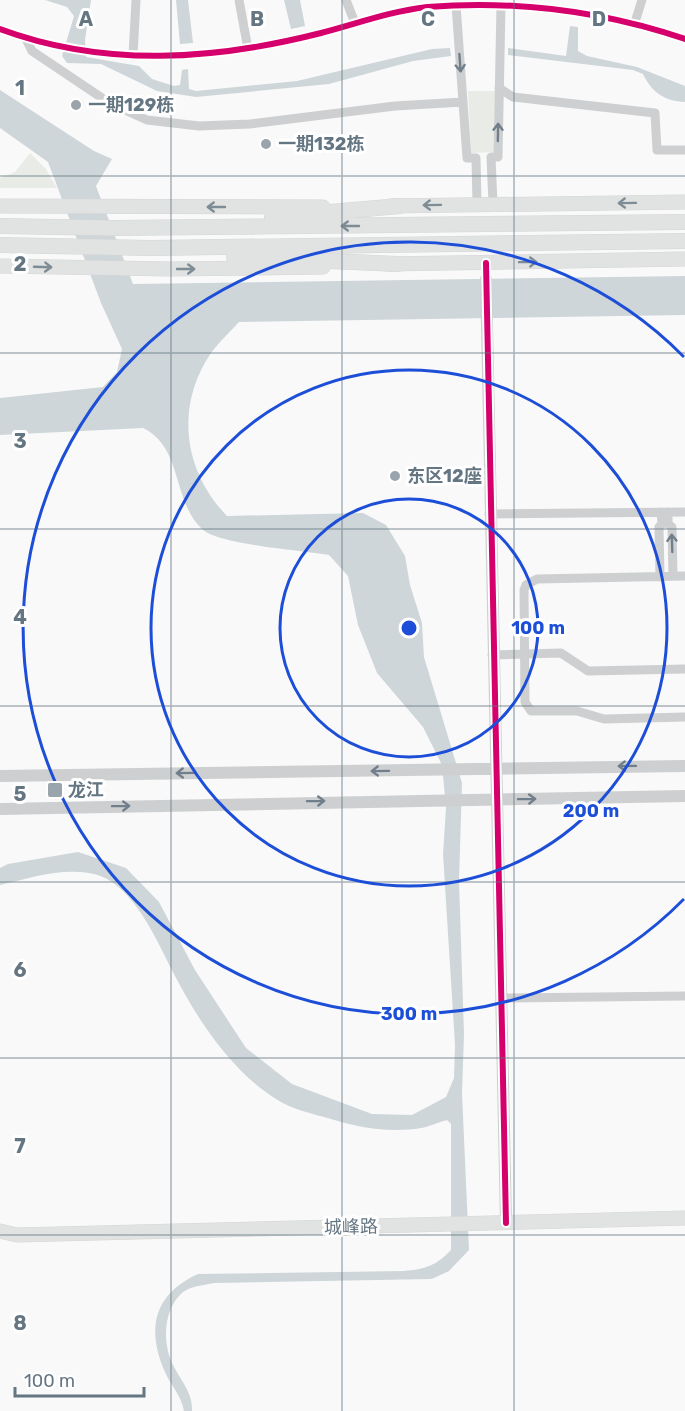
<svg xmlns="http://www.w3.org/2000/svg" width="685" height="1411" font-family="Rubik,'Noto Sans SC',sans-serif">
	<rect width="100%" height="100%" fill="#f9f9f9"/>
	<path fill="#e8ebe6" d="M 468,91 L 495,91 L 494,152 L 471,153 Z
		M 30,153 L 46,169 L 57,188 L 0,188 L 0,178 L 15,172 Z"/>
	<path fill="#ced6d9" d="M 45,0 L 91,0 L 85,40 L 86,57 L 139,66 L 152,79 L 174,86 L 180,85 L 182,70 L 188,69 L 189,89 L 196,91 L 297,81 L 432,49 L 450,48 L 451,56 L 413,61 L 329,84 L 196,97 L 157,91 L 101,64 L 67,63 L 62,56 L 74,16 L 67,7 Z
		M 176,0 L 188,0 L 193,43 L 180,44 Z
		M 284,0 L 300,0 L 305,26 L 291,29 Z
		M 570,26 L 578,27 L 578,51 L 587,56 L 637,67 L 685,86 L 685,102 C 665,101 652,93 643,74 L 633,70 L 508,55 L 508,48 L 566,56 Z
		M 0,90 L 94,151 L 112,159 L 96,186 L 133,284 L 685,276 L 685,315 L 239,322 C 230,332 219,342 211,353 C 175,406 183,470 227,516 L 363,513 L 386,525 L 405,556 L 410,585 L 422,623 L 424,657 L 462,783 L 459,881 L 464,1034 L 462,1093 L 469,1250 L 449,1271 L 432,1279 L 214,1283 C 204,1285 192,1286 183,1292 C 163,1309 162,1343 173,1365 C 181,1381 193,1393 192,1411 L 184,1411 C 181,1394 170,1385 164,1370 C 146,1326 155,1294 198,1274 L 404,1271 C 425,1269 436,1266 451,1250 L 451,1124 L 447,1120 C 438,1122 429,1127 421,1128 C 391,1133 359,1128 331,1119 C 313,1114 291,1109 276,1099 C 232,1072 197,1019 174,974 C 157,941 133,883 94,874 C 63,867 30,878 0,885 L 0,868 L 8,864 L 78,852 L 126,868 L 159,902 L 195,970 L 246,1048 L 292,1084 L 372,1114 L 412,1115 L 446,1097 L 454,1078 L 455,1045 L 443,854 L 446,808 L 442,765 L 423,727 L 377,673 L 358,625 L 348,576 L 329,555 C 302,550 219,545 202,529 C 172,501 183,447 143,428 L 0,435 L 0,398 L 103,387 L 117,372 L 122,349 L 101,303 L 48,162 L 0,128 Z"/>
	<g fill="none" stroke-linecap="round" stroke-linejoin="round">
		<defs>
			<path id="secondary" d="M 0,206 L 323,207
				M 390,206 L 685,202
				M 387,264 L 685,259
				M 0,266 L 170,269 L 323,267
				M 0,1231 L 17,1235 L 685,1218"/>
			<path id="trunk" d="M 272,217 L 400,206
				M 0,226 L 113,228 L 685,222
				M 0,245 L 151,248 L 685,241
				M 234,257 L 398,264"/>
		</defs>
		<use href="#secondary" stroke="#d5d6d7" stroke-width="15"/>
		<use href="#trunk" stroke="#d5d6d6" stroke-width="16"/>
		<path stroke="#cecfd0" stroke-width="9" d="M 239,0 L 248,49
			M 346,0 L 355,23
			M 456,5 L 467,158 L 476,158 L 477,205
			M 635,22 L 642,0
			M 0,29 C 105,68 215,60 321,33 C 356,24 391,11 427,7 C 515,0 602,11 685,39
			M 25,37 L 32,51 L 111,104 L 147,120 L 199,126 L 250,124 L 395,106 L 463,102
			M 133,56 L 136,0
			M 499,88 L 513,97 L 655,113 L 657,150 L 685,150
			M 493,204 L 491,157 L 498,157 L 501,5
			M 668,512 L 668,524 L 672,527 L 673,576
			M 489,514 L 685,512
			M 685,576 L 537,579 L 526,585 L 524,590 L 525,702 L 531,711 L 577,711 L 604,719 L 685,717
			M 660,577 L 659,527 L 662,524 L 661,512
			M 492,655 L 561,653 L 588,671 L 685,669
			M 502,998 L 685,996"/>
		<path stroke="#cecfd0" stroke-width="12" d="M 486,279 L 506,1223
			M 0,776 L 685,766
			M 0,809 L 685,796"/>
		<use href="#secondary" stroke="#e1e2e2" stroke-width="14"/>
		<use href="#trunk" stroke="#e1e2e2" stroke-width="15"/>
		<defs>
			<path id="cycleway" d="M 0,29 C 105,68 215,60 321,33 C 356,24 391,11 427,7 C 515,0 602,11 685,39
				M 486,263 L 506,1223"/>
		</defs>
		<use href="#cycleway" stroke="#fff" stroke-width="10"/>
		<use href="#cycleway" stroke="#d6006c" stroke-width="6"/>
	</g>
	<defs><path id="oneway-shaft" d="M-6 0H5M1.5-3L5.5 0L1.5 3" fill="none" stroke-width="1.6" stroke-linecap="round" stroke-linejoin="round" transform="scale(1.5)"/></defs>
	<g stroke="#707f8b">
		<use href="#oneway-shaft" transform="translate(460 63) rotate(86)"/>
		<use href="#oneway-shaft" transform="translate(498 132) rotate(-89)"/>
		<use href="#oneway-shaft" transform="translate(672 543) rotate(-92)"/>
		<use href="#oneway-shaft" transform="translate(627 766) rotate(179)"/>
		<use href="#oneway-shaft" transform="translate(380 771) rotate(179)"/>
		<use href="#oneway-shaft" transform="translate(185 773) rotate(179)"/>
		<use href="#oneway-shaft" transform="translate(527 799) rotate(-1)"/>
		<use href="#oneway-shaft" transform="translate(316 801) rotate(-1)"/>
		<use href="#oneway-shaft" transform="translate(121 806) rotate(-1)"/>
	</g>
	<g stroke="#7e8c96">
		<use href="#oneway-shaft" transform="translate(627 203) rotate(179)"/>
		<use href="#oneway-shaft" transform="translate(432 205) rotate(179)"/>
		<use href="#oneway-shaft" transform="translate(216 207) rotate(180)"/>
		<use href="#oneway-shaft" transform="translate(350 226) rotate(180)"/>
		<use href="#oneway-shaft" transform="translate(528 262) rotate(-1)"/>
		<use href="#oneway-shaft" transform="translate(43 267) rotate(2)"/>
		<use href="#oneway-shaft" transform="translate(186 269)"/>
	</g>
	<path fill="none" stroke="#657683" stroke-width="1.5" stroke-opacity="0.55" d="M 171,0 L 171,1411M 342,0 L 342,1411M 514,0 L 514,1411M 0,176 L 685,176M 0,353 L 685,353M 0,529 L 685,529M 0,706 L 685,706M 0,882 L 685,882M 0,1058 L 685,1058M 0,1235 L 685,1235"/>
	<g fill="none" stroke="#1d4ed8" stroke-width="3">
		<circle cx="409" cy="628" r="129"/>
		<circle cx="409" cy="628" r="258"/>
		<path d="M684 899A386 386 0 1 1 684 357"/>
	</g>
	<g fill="#99a4ac" stroke="#fff" stroke-width="2">
		<circle cx="76" cy="105" r="6"/>
		<circle cx="266" cy="144" r="6"/>
		<circle cx="395" cy="476" r="6"/>
		<rect x="47" y="782" width="16" height="16" rx="3"/>
	</g>
	<g text-anchor="middle" stroke-width="6" stroke-linejoin="round" paint-order="stroke">
		<g font-size="18" font-weight="bold" fill="#657683" stroke="#fff" text-anchor="start">
			<text x="88" y="111">一期129栋</text>
			<text x="278" y="150">一期132栋</text>
			<text x="407" y="482">东区12座</text>
			<text x="68" y="796">龙江</text>
		</g>
		<g font-size="18" fill="#657683" stroke="#fff">
			<text transform="translate(351 1227) rotate(-1)" y="6">城峰路</text>
		</g>
	</g>
	<g font-size="20" text-anchor="middle" font-weight="bold" fill="#657683" stroke="#fff" stroke-width="6" stroke-linejoin="round" paint-order="stroke">
		<text x="86" y="26">A</text>
		<text x="257" y="26">B</text>
		<text x="428" y="26">C</text>
		<text x="599" y="26">D</text>
		<text x="20" y="95">1</text>
		<text x="20" y="271">2</text>
		<text x="20" y="448">3</text>
		<text x="20" y="624">4</text>
		<text x="20" y="801">5</text>
		<text x="20" y="977">6</text>
		<text x="20" y="1153">7</text>
		<text x="20" y="1330">8</text>
	</g>
	<circle cx="409" cy="628" r="9" fill="#1d4ed8" stroke="#fff" stroke-width="3"/>
	<g font-size="18" text-anchor="middle" font-weight="bold" fill="#1d4ed8" stroke="#fff" stroke-width="6" stroke-linejoin="round" paint-order="stroke">
		<text x="538" y="634">100 m</text>
		<text x="591" y="817">200 m</text>
		<text x="409" y="1020">300 m</text>
	</g>
	<path d="M15 1387v9h129v-9" fill="none" stroke="#657683" stroke-width="3"/>
	<text x="24" y="1387" font-size="18" fill="#657683" stroke="#ffffff" stroke-width="4.5" paint-order="stroke">100 m</text>
</svg>
